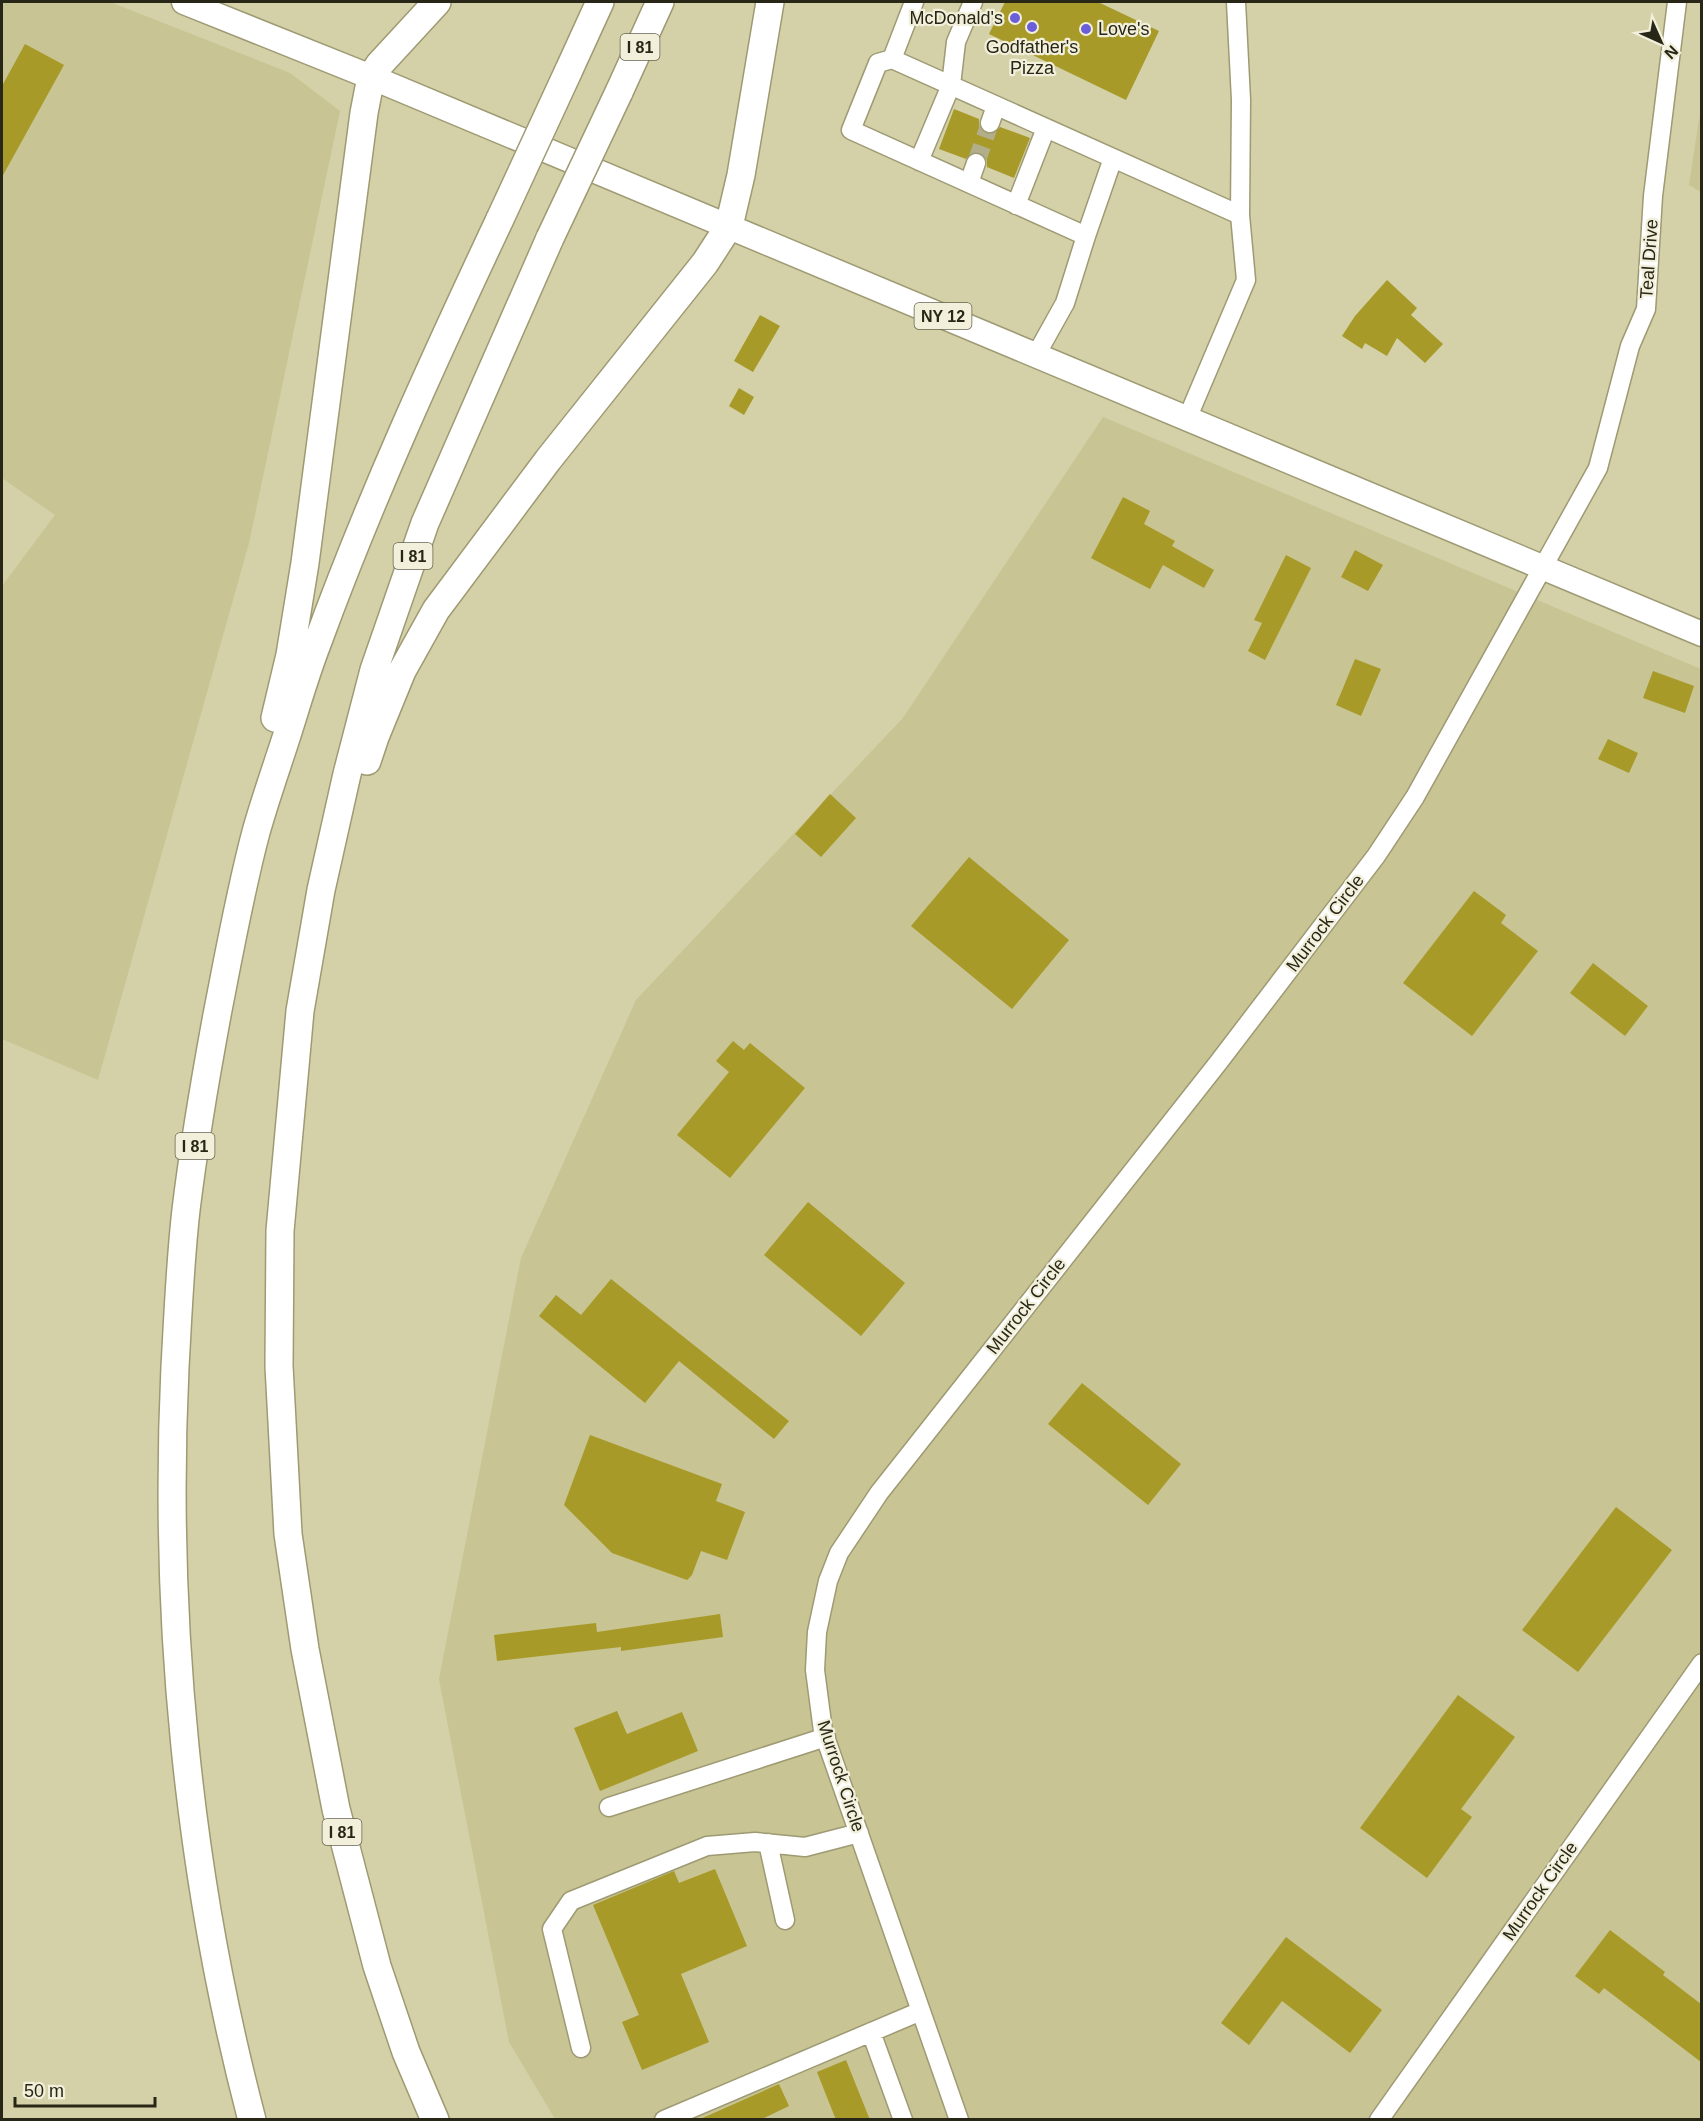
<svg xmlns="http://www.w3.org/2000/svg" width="1703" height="2121" font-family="Helvetica,sans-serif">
	<rect width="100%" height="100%" fill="#d4d0a7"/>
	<path fill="#c8c493" d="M 2,2 L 110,2 L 290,73 L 340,111 L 249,543 L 98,1080 L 2,1039 L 2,586 L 55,515 L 2,478 Z
		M 1701,107 L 1701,192 L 1689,185 Z
		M 1103,417 L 1701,669 L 1701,2119 L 555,2119 L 509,2042 L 439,1679 L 521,1258 L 636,1000 L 903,718 Z"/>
	<path fill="#a79a28" d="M 1005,2 L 1098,2 L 1159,31 L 1126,100 L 989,34 Z
		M 25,44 L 64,65 L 2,177 L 2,86 Z
		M 954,109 L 979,119 L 979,126 L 986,133 L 993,134 L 1000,127 L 1030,138 L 1014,178 L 987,167 L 987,160 L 980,153 L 973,152 L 966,159 L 939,149 Z
		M 1387,280 L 1417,308 L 1411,315 L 1443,344 L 1425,363 L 1397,338 L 1387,356 L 1365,343 L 1362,349 L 1342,336 L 1355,316 Z
		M 760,315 L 780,326 L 753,372 L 734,361 Z
		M 739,388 L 754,397 L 744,415 L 729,406 Z
		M 1123,497 L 1150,511 L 1144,524 L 1175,541 L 1172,546 L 1214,570 L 1204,588 L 1163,565 L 1150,589 L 1091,558 Z
		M 1355,550 L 1383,565 L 1368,591 L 1341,577 Z
		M 1286,555 L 1311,568 L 1265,660 L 1248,651 L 1262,623 L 1254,620 Z
		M 1355,659 L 1381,669 L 1361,716 L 1336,705 Z
		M 1653,671 L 1694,686 L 1685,713 L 1643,698 Z
		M 1608,739 L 1638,753 L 1629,773 L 1598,759 Z
		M 830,794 L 856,818 L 821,857 L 795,834 Z
		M 969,857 L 1069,940 L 1012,1009 L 911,926 Z
		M 1474,891 L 1506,915 L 1501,923 L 1538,951 L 1472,1036 L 1403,983 Z
		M 1593,963 L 1648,1006 L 1625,1036 L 1570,993 Z
		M 733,1041 L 744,1050 L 750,1043 L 805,1088 L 730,1178 L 677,1135 L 729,1072 L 716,1061 Z
		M 808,1202 L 905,1283 L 861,1336 L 764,1255 Z
		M 611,1279 L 789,1421 L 774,1439 L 679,1361 L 645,1403 L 539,1316 L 556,1295 L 581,1315 Z
		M 1082,1383 L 1181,1464 L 1148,1505 L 1048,1424 Z
		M 590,1435 L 722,1484 L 716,1501 L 745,1512 L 727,1560 L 701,1551 L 692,1575 L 687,1580 L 612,1553 L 564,1505 Z
		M 1616,1507 L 1672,1550 L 1578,1672 L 1522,1630 Z
		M 720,1614 L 723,1637 L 621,1651 L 621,1647 L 497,1661 L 494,1635 L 596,1623 L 597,1632 Z
		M 1458,1695 L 1515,1737 L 1461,1809 L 1472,1817 L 1427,1878 L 1360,1828 Z
		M 617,1711 L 627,1734 L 682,1712 L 698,1751 L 600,1791 L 574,1728 Z
		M 715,1869 L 747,1946 L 681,1974 L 709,2042 L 642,2070 L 622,2022 L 639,2015 L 593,1905 L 674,1871 L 679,1883 Z
		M 1610,1930 L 1665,1972 L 1663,1975 L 1701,2004 L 1701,2062 L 1604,1988 L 1599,1994 L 1575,1976 Z
		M 1286,1937 L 1382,2010 L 1350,2053 L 1282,2001 L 1249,2045 L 1221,2023 Z
		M 846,2060 L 870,2120 L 836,2120 L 817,2072 Z
		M 779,2084 L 789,2106 L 760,2120 L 698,2120 Z"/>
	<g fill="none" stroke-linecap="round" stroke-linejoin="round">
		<path stroke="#b2ae8a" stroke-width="18" stroke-dasharray="18 9" stroke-linecap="butt" d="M 976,163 L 990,123"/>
		<defs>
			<path id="minor" d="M 892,59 L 914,2
				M 990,123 L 996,106
				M 919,161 L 951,85 L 956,42 L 973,2
				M 969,183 L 976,163
				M 1016,205 L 1046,128
				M 1086,236 L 1113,158
				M 1036,355 L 1065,303 L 1086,236 L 851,130 L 878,63 L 892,59 L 1240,215
				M 1187,419 L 1246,280 L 1240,215 L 1241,100 L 1236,2
				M 609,1807 L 826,1737
				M 768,1843 L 785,1920
				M 871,2032 L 903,2120
				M 581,2048 L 552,1929 L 571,1901 L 707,1846 L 755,1842 L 805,1847 L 859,1833
				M 664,2120 L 921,2011
				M 959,2120 L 823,1731 L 815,1670 L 817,1632 L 828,1581 L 839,1553 L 879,1493 L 1218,1063 L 1376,856 L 1415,797 L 1598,468 L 1630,346 L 1646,309 L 1653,196 L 1677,2
				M 1379,2120 L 1702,1663"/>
			<path id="major" d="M 184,2 L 371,77 L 1702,634"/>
			<path id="highway" d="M 568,72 L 600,2
				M 619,92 L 660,2
				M 275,718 L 290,655 L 305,563 L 364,113 L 371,77 L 379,65 L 437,2
				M 367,761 L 375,737 L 402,671 L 436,610 L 548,460 L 705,263 L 729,226 L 741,175 L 770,2
				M 252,2120 C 188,1877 163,1618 175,1367 C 178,1315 180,1262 186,1210 C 194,1144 205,1080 217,1015 C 229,954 240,892 256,832 C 265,800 276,769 286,738 C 296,707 305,675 317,644 C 370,499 434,359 500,219
				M 435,2120 L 406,2052 L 377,1966 L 336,1809 L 305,1649 L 288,1534 L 279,1366 L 280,1231 L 300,1011 L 321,890 L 347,774 L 374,670 L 425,523 L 550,238"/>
		</defs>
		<use href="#minor" stroke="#9e9a73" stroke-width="21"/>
		<use href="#major" stroke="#9e9a73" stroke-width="27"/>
		<use href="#highway" stroke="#9e9a73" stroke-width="30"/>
		<use href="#minor" stroke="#fff" stroke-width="18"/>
		<use href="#major" stroke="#fff" stroke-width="24"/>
		<use href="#highway" stroke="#fff" stroke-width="27"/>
		<defs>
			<path id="highway-bridge" d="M 500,219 L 568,72
				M 550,238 L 619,92"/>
		</defs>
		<use href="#highway-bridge" stroke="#9e9a73" stroke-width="30" stroke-linecap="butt"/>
		<use href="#highway-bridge" stroke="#fff" stroke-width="27"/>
	</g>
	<g fill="#6a5fd9" stroke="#f2f0db" stroke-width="2">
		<circle cx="1015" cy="18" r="6"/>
		<circle cx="1032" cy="27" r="6"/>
		<circle cx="1086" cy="29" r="6"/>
	</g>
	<g text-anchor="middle" stroke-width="4.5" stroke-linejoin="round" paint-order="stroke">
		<g fill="#f2f0db" stroke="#656351" stroke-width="1.5">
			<rect x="620.5" y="34" width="39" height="26" rx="4.5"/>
			<rect x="914.5" y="303" width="57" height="26" rx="4.5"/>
			<rect x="393.5" y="543" width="39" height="26" rx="4.5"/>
			<rect x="175.5" y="1133" width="39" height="26" rx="4.5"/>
			<rect x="322.5" y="1819" width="39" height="26" rx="4.5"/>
		</g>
		<g font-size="16" font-weight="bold" fill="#282616">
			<text x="640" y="53">I 81</text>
			<text x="943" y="322">NY 12</text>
			<text x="413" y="562">I 81</text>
			<text x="195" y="1152">I 81</text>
			<text x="342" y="1838">I 81</text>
		</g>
		<g font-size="18" fill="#282616" stroke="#f2f0db" text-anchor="end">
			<text x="1003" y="24">McDonald's</text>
			<text x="1098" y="35" text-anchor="start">Love's</text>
			<text x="1032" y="53" text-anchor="middle">Godfather's<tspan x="1032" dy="21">Pizza</tspan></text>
		</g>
		<g font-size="18" fill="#282616" stroke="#f2f0db">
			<text transform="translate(1649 259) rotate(-86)" y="6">Teal Drive</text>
			<text transform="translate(1325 923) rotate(-53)" y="6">Murrock Circle</text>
			<text transform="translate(1026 1306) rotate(-52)" y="6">Murrock Circle</text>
			<text transform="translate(841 1776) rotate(72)" y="6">Murrock Circle</text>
			<text transform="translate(1540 1891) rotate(-55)" y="6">Murrock Circle</text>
		</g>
	</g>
	<rect width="1703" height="2121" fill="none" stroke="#282616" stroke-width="6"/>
	<g transform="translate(1661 42) rotate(135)" stroke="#f2f0db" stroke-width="4.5" paint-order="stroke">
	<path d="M0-4.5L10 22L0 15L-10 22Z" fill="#282616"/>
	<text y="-9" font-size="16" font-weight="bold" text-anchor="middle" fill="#282616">N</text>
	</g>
	<path d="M15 2097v9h140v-9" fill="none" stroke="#282616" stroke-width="3"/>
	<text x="24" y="2097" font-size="18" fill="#282616" stroke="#f2f0db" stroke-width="4.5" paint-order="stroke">50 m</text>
</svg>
